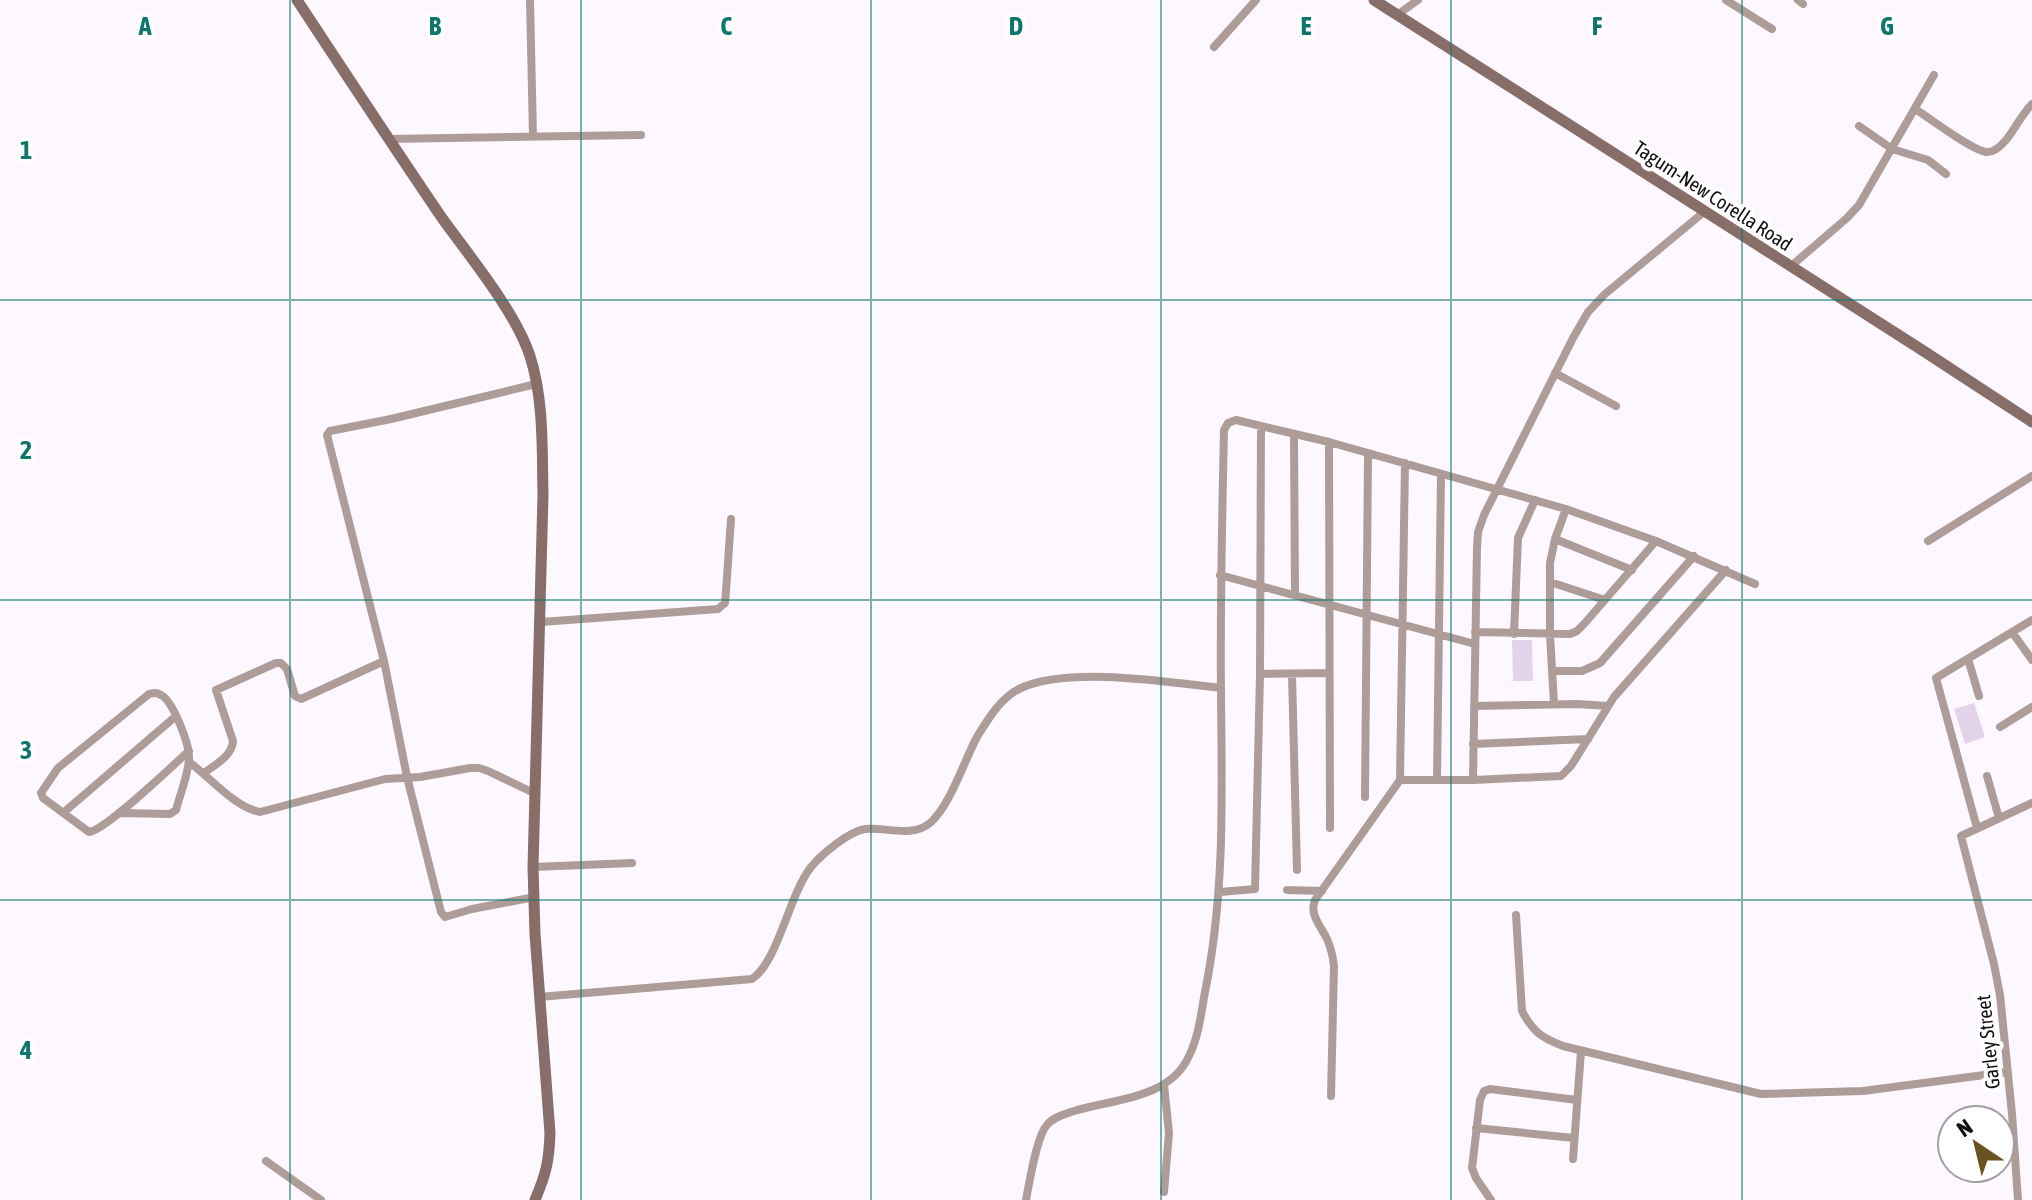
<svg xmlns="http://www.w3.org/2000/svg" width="2032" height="1200" font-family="'Asap Condensed',sans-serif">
	<rect width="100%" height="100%" fill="#fdf8ff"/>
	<path fill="#e3d4e9" d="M 1512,640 L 1532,640 L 1533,681 L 1513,681 Z
		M 1974,703 L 1985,737 L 1965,744 L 1954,709 Z"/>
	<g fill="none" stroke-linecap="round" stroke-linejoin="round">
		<path stroke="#ae9c98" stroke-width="8" d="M 530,0 L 533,136
			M 1726,0 L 1772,29
			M 1798,0 L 1803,4
			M 1397,15 L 1418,0
			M 1214,47 L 1256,0
			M 1915,109 C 1930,118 1971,150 1986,152 C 1994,153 2001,146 2006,140 C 2016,128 2021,115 2032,104
			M 1859,126 L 1892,149 L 1928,160 L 1946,174
			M 388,139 L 641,135
			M 1790,267 L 1847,218 L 1859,205 L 1934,75
			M 1555,373 L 1616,406
			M 1294,434 L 1295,595
			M 1329,442 L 1330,828
			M 1555,539 L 1632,570
			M 1928,541 L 2032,476
			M 1220,575 L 1475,644
			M 1550,582 L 1605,600
			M 541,622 L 718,609 L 725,603 L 726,591 L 731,519
			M 1475,632 L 1570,634 L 1577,631 L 1584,624 L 1656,541
			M 2012,632 L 2032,660
			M 1514,634 L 1518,538 L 1535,500
			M 1968,659 L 1979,696
			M 1553,671 L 1582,671 L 1600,663 L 1694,556
			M 1260,674 L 1328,673
			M 1292,674 L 1297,870
			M 1554,704 L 1550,635 L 1550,563 L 1555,539 L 1566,509
			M 1474,706 L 1577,704 L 1608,706
			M 2000,727 L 2032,707
			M 1473,744 L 1588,739
			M 189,762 C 211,778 234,807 260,812 L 385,779 L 420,777 L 470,768 L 479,768 L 488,771 L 536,794
			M 204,773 C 216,764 232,756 233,741 L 216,690 L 276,663 L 281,663 L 287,669 L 295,696 L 301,699 L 384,661
			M 1987,776 L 1999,818
			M 1437,779 L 1441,474
			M 1400,780 L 1473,780 L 1561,776 L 1571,766 L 1614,697 L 1726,570
			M 1473,780 L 1477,548 L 1478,532 L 1484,515 L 1573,338 L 1588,312 L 1605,294 L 1704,212
			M 1365,797 L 1368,453
			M 63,813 L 176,716
			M 119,813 L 170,814 L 176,810 C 180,794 188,776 189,759 C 190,745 173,701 161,695 C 156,692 154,693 149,694 L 58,768 L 41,793 L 43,798 L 89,832 C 106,830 172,766 189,751
			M 1977,828 L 1936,678 L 2032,620
			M 533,867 L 632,863
			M 1287,890 L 1322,891
			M 1220,892 L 1255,889 L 1260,674 L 1261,426
			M 535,897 L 472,909 L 445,917 L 441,912 L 407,777 L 384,661 L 327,435 L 330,431 L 391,419 L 536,384
			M 1516,915 L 1522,1011 C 1533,1032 1542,1038 1563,1046 L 1761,1094 L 1863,1091 L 2007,1072
			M 539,997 L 752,979 C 778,962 789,895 811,867 C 822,854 848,832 865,829 C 887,827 912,838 930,823 C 950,806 964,761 977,737 C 988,719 1001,697 1021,688 C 1069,666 1168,682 1221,688
			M 1164,1085 L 1169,1133 L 1164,1192
			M 1331,1096 L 1334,966 C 1333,957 1331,948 1327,939 C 1321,926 1309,915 1315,900 L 1400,780 L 1405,463
			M 1476,1128 L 1574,1138
			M 1573,1159 L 1581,1051
			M 266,1161 L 321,1200
			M 1026,1200 C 1029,1184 1037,1135 1047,1125 C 1053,1117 1065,1114 1074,1111 C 1113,1099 1170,1099 1189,1056 C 1199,1036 1201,1013 1205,992 C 1225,894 1222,795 1221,696 C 1220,607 1222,519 1224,430 L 1228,423 L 1236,420 L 1329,442 L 1566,509 L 1656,541 L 1755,584
			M 1491,1200 L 1476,1178 L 1472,1168 L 1480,1100 L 1484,1091 L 1490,1089 L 1577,1100
			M 2018,1200 L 2012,1114 L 2000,995 L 1994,964 L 1961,836 L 2032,803"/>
		<path stroke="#886e69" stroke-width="11" d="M 297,0 C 345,73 393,146 442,218 C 470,257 515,311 530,356 C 544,400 542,450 543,495 L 533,867 L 535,934 L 550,1133 C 549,1162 546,1174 535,1200
			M 1374,0 L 1922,350 L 2032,422"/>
	</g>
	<path fill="none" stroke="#0f766e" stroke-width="2" stroke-opacity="0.55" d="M 290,0 L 290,1200M 581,0 L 581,1200M 871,0 L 871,1200M 1161,0 L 1161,1200M 1451,0 L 1451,1200M 1742,0 L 1742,1200M 0,300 L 2032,300M 0,600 L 2032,600M 0,900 L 2032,900"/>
	<g text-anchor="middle" stroke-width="8" stroke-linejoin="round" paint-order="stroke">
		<g font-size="20" fill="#141015" stroke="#fff">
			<text transform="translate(1713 196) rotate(33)" y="7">Tagum-New Corella Road</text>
			<text transform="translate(1988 1042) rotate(-96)" y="7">Garley Street</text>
		</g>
	</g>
	<g font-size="26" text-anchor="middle" font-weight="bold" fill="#0f766e" stroke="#fff" stroke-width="8" stroke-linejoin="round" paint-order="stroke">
		<text x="145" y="35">A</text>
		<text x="435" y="35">B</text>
		<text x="726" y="35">C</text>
		<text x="1016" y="35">D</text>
		<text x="1306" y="35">E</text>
		<text x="1597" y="35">F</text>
		<text x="1887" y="35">G</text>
		<text x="26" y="159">1</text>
		<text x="26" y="459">2</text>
		<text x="26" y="759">3</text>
		<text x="26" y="1059">4</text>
	</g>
	<g transform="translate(1976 1144) rotate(325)"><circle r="38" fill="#ffffff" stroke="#a19fa1" stroke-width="2"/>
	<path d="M0-6L14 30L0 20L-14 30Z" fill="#6b5223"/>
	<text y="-12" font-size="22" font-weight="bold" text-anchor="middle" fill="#141015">N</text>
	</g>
</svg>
